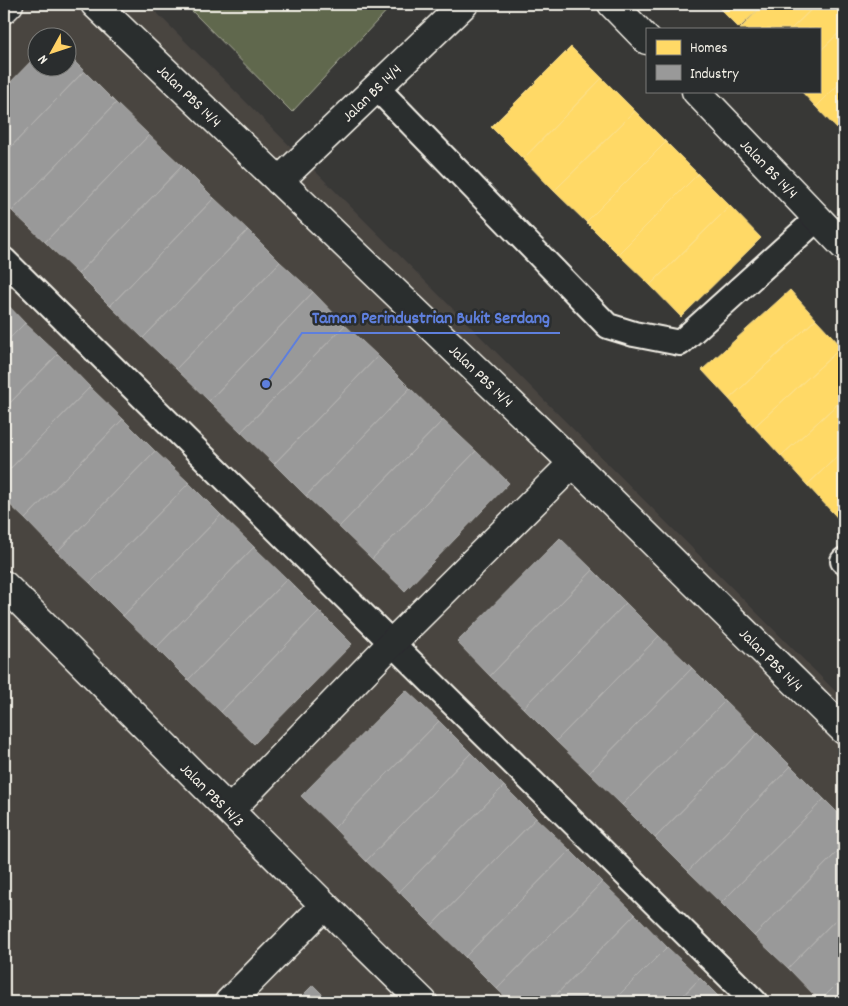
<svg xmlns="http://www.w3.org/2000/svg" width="848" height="1006" font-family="Dekko,sans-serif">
	<rect width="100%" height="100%" fill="#383836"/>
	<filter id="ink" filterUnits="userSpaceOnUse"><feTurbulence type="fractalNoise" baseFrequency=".02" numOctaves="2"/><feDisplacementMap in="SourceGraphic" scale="10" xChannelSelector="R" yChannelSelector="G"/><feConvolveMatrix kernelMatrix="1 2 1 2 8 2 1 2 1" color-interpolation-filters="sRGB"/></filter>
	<g filter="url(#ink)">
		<path fill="#484540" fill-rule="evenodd" d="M 4,4 L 148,4 L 844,700 L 844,1002 L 4,1002 ZM 38,38 L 68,38 L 68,68 L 38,68 Z"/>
		<path fill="#61684e" stroke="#aaac9b" d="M 185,4 L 393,4 L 292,112 Z"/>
		<path fill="#ffd966" stroke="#fce08d" d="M 715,4 L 764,4 L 739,28 Z
			M 764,4 L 817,4 L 791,29 L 740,29 Z
			M 817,4 L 844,4 L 844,28 L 819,52 L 819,29 L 791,29 Z
			M 844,28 L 844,79 L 816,107 L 801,91 L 819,91 L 819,52 Z
			M 571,47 L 602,78 L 523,159 L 491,127 Z
			M 602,78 L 635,111 L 554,191 L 523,159 Z
			M 844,79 L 844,131 L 842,134 L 816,107 Z
			M 635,111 L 666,142 L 586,222 L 554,191 Z
			M 666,142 L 698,174 L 618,254 L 586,222 Z
			M 698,174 L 730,206 L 650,285 L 618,254 Z
			M 730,206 L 761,238 L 681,317 L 650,285 Z
			M 790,290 L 816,319 L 729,399 L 702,370 Z
			M 816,319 L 842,347 L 754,427 L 729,399 Z
			M 842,347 L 844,350 L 844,398 L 781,456 L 754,427 Z
			M 844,398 L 844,450 L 807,485 L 781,456 Z
			M 844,450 L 844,503 L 833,513 L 807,485 Z
			M 844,503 L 844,525 L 833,513 Z"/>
		<path fill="#999" stroke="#b4b3b1" d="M 38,54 L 38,68 L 68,68 L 68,55 L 84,71 L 4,154 L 4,89 Z
			M 84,71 L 116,103 L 12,211 L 4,203 L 4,154 Z
			M 116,103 L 149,135 L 45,242 L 12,211 Z
			M 149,135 L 182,166 L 78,274 L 45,242 Z
			M 182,166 L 214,198 L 110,306 L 78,274 Z
			M 214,198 L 248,230 L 143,338 L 110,306 Z
			M 248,230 L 280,262 L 176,369 L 143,338 Z
			M 280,262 L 313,292 L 209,401 L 176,369 Z
			M 313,292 L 345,325 L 241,432 L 209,401 Z
			M 4,301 L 25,323 L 4,344 Z
			M 25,323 L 58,354 L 4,409 L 4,344 Z
			M 345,325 L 378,356 L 274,464 L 241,432 Z
			M 58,354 L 90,387 L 4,475 L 4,409 Z
			M 378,356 L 410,388 L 306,496 L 274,464 Z
			M 90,387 L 123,419 L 25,519 L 4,499 L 4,475 Z
			M 410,388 L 443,420 L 339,527 L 306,496 Z
			M 123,419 L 155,451 L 57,552 L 25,519 Z
			M 443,420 L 476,451 L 372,559 L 339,527 Z
			M 155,451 L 189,483 L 90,583 L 57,552 Z
			M 476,451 L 509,483 L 405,591 L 372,559 Z
			M 189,483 L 221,515 L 123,616 L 90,583 Z
			M 221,515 L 254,547 L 156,648 L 123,616 Z
			M 560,538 L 593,570 L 490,676 L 457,642 Z
			M 254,547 L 287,579 L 188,680 L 156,648 Z
			M 593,570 L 626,603 L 523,708 L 490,676 Z
			M 287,579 L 319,611 L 221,712 L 188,680 Z
			M 626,603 L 659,636 L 556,741 L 523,708 Z
			M 319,611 L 352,644 L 254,744 L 221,712 Z
			M 659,636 L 692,668 L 589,773 L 556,741 Z
			M 692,668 L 725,701 L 622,805 L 589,773 Z
			M 406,690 L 439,721 L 334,828 L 301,796 Z
			M 725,701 L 758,733 L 655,838 L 622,805 Z
			M 439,721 L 471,753 L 366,861 L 334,828 Z
			M 758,733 L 791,766 L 688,871 L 655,838 Z
			M 471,753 L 504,786 L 399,892 L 366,861 Z
			M 791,766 L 824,799 L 721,903 L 688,871 Z
			M 504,786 L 536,818 L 432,925 L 399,892 Z
			M 824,799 L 844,819 L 844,845 L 754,936 L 721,903 Z
			M 536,818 L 570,850 L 465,957 L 432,925 Z
			M 844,845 L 844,911 L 788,968 L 754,936 Z
			M 570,850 L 602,882 L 497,989 L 465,957 Z
			M 602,882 L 635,914 L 549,1002 L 511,1002 L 497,989 Z
			M 844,911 L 844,977 L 820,1001 L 788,968 Z
			M 635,914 L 667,947 L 612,1002 L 549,1002 Z
			M 667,947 L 700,978 L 677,1002 L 612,1002 Z
			M 844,977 L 844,1002 L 821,1002 L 820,1001 Z
			M 700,978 L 724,1002 L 677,1002 Z
			M 313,985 L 330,1002 L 296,1002 Z"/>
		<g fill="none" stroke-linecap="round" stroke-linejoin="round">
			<defs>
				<path id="lane" d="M 376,87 L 608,326 L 634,334 L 680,343 L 818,218
					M 4,260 L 755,1002
					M 843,561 L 844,560"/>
				<path id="street" d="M 95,4 L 573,463 L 844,730
					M 612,4 L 647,40
					M 4,9 L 9,4
					M 696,91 L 844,246
					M 279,181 L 464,4
					M 4,585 C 144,724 282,865 423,1002
					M 230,810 L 392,643 L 573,463
					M 229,1002 L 324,906"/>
			</defs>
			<use href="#lane" stroke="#f4f1e8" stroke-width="28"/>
			<use href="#street" stroke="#f4f1e8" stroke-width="31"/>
			<use href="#lane" stroke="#2a2d2e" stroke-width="24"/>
			<use href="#street" stroke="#2a2d2e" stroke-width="28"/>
		</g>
	</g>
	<g text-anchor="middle" stroke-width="5" stroke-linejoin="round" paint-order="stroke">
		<g font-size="16" fill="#f4f1e8" stroke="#2a2d2e">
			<text transform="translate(371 92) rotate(-44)" y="6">Jalan BS 14/4</text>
			<text transform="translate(190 95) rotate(44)" y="6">Jalan PBS 14/4</text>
			<text transform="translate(770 168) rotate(46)" y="6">Jalan BS 14/4</text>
			<text transform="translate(482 375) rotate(44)" y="6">Jalan PBS 14/4</text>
			<text transform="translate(772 659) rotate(45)" y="6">Jalan PBS 14/4</text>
			<text transform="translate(213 794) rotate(45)" y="6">Jalan PBS 14/3</text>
		</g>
	</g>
	<path fill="none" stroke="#5e7fdd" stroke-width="2" d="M266 384L302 333H560"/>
	<circle fill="#5e7fdd" stroke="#2a2d2e" stroke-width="2" cx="266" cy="384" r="5"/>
	<g font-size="18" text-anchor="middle" font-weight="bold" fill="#5e7fdd" stroke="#2a2d2e" stroke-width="5" stroke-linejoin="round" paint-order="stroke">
		<text x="431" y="323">Taman Perindustrian Bukit Serdang</text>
	</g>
	<rect width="848" height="1006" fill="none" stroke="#2a2d2e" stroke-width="20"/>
	<rect x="10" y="10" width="828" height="986" fill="none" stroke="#f4f1e8" stroke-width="2" filter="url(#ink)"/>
	<rect x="646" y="28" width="175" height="65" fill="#2a2d2e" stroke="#7b7b78"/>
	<rect x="656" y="40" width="25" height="15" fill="#ffd966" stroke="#7b7b78"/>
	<text x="690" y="52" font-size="15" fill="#f4f1e8">Homes</text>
	<rect x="656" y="65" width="25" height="15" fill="#999999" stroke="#7b7b78"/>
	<text x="690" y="78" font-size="15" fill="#f4f1e8">Industry</text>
	<g transform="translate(52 52) rotate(230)"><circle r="24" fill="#2a2d2e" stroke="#7b7b78"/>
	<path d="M0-4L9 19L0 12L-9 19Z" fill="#ffd166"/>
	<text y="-8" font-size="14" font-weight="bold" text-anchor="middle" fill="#f4f1e8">N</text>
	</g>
</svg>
